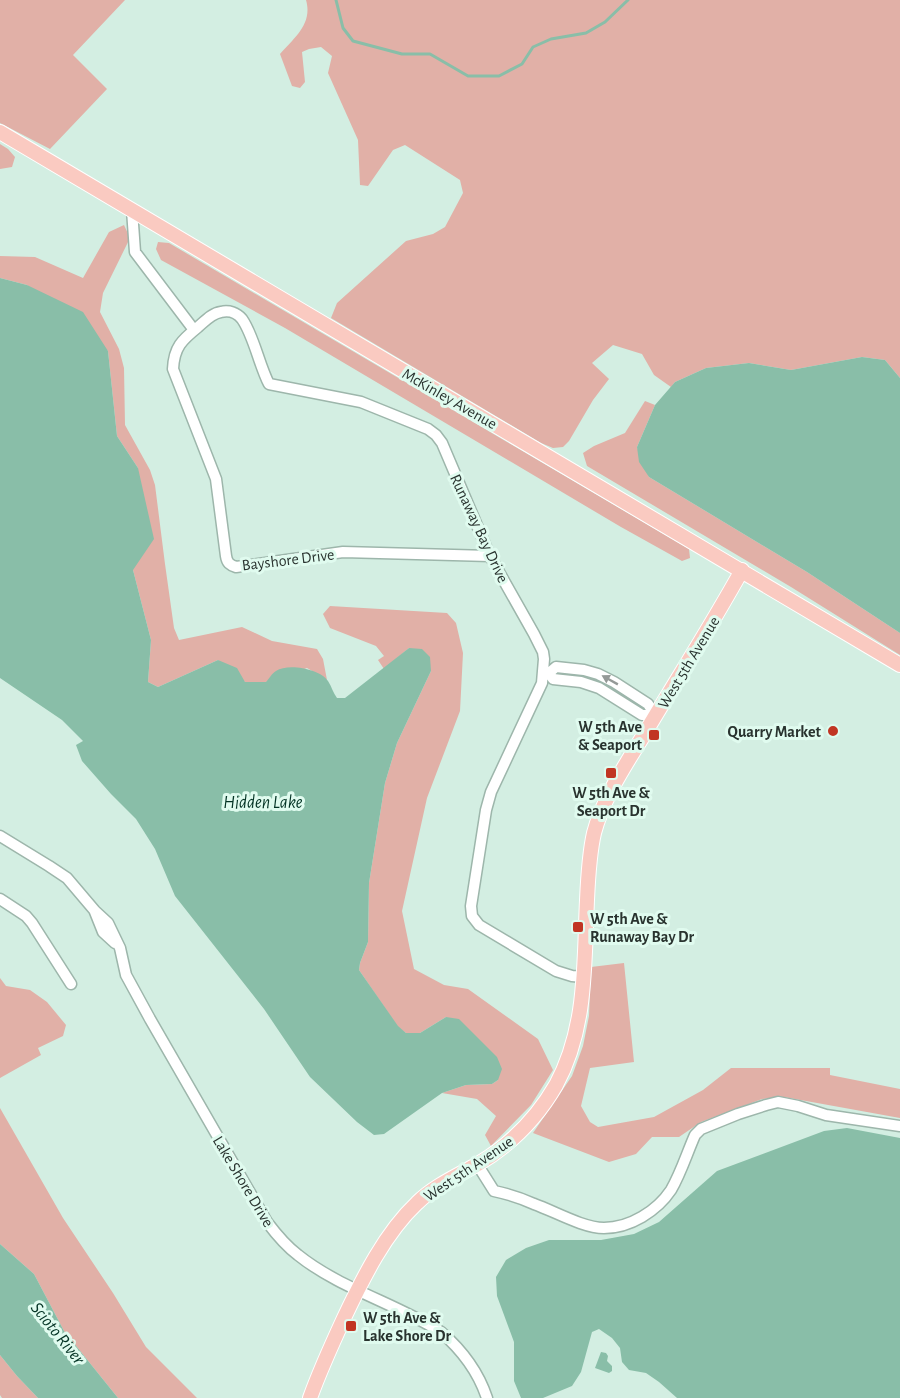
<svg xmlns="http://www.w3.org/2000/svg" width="900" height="1398" font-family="'Alegreya Sans',sans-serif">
	<rect width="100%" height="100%" fill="#d3eee2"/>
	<path fill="#e1b0a7" d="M 0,0 L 125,0 L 73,55 L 107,89 L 50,149 L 0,123 Z
		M 306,0 L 900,0 L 900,378 L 885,360 L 862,357 L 791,370 L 749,363 L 706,368 L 675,382 L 671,387 L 654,375 L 642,354 L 613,345 L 592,363 L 609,379 L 593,400 L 569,441 L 563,447 L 553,448 L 541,443 L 331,318 L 337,303 L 406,241 L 433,234 L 445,227 L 463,193 L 460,180 L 405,145 L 393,150 L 368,186 L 360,185 L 358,140 L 328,73 L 332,56 L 321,47 L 309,49 L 302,52 L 305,82 L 300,88 L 292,86 L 280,54 C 294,38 313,24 306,0 Z
		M 0,144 L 8,149 L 15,157 L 12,167 L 0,169 Z
		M 124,225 L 130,238 L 103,293 L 100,312 L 119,349 L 124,368 L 125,425 L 150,470 L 155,485 L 165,564 L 174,628 L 179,640 L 242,627 L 272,641 L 317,649 L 323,659 L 327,680 L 307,668 L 266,682 L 245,682 L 218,660 L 158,687 L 148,682 L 151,640 L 133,570 L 138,468 L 117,436 L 108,351 L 27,285 L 0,278 L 0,256 L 35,257 L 83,278 L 109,232 Z
		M 158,242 L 169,243 L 689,549 L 690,558 L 682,561 L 621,527 L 285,328 L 161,260 L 156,249 Z
		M 645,401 L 655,405 L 637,447 L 649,477 L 807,572 L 900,633 L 900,655 L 791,587 L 587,466 L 583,453 L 594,446 L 625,433 Z
		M 330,606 L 447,613 L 456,623 L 463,653 L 460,711 L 427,798 L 402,911 L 414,969 L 444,985 L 468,989 L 538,1039 L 553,1070 L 531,1105 L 491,1146 L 485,1135 L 496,1116 L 477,1099 L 442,1093 L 466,1085 L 492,1084 L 498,1080 L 446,1017 L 420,1033 L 406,1033 L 398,1027 L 359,970 L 360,963 L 368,942 L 369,883 L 385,783 L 397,743 L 431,671 L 409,648 L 384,669 L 378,660 L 384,656 L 376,646 L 330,628 L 323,614 Z
		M 624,963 L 634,1062 L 590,1068 L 581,1106 L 590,1122 L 598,1127 L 654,1117 L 703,1090 L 731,1068 L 830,1068 L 830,1075 L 900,1089 L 900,1118 L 784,1097 L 762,1099 L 701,1122 L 679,1137 L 652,1137 L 636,1154 L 609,1162 L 533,1133 L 572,1076 L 583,1046 L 589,1016 L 591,967 Z
		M 0,978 L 6,986 L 30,990 L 47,1002 L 66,1025 L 63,1036 L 38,1048 L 41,1055 L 0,1078 Z
		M 0,1108 L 63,1218 L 113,1293 L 146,1347 L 197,1398 L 118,1398 L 64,1331 L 34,1274 L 0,1244 Z
		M 0,1355 L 17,1376 L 38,1398 L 2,1398 L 0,1395 Z"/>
	<path fill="#89bea8" d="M 0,278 L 27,285 L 83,312 L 108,351 L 117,436 L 138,468 L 154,539 L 133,570 L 151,640 L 148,682 L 158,687 L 218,660 L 237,668 L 245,682 L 266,682 C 269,679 272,673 276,671 C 288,663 320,669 328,681 C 332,687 333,693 337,698 L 345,698 L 409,648 L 422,649 L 430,657 L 431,671 L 397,743 L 385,783 L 369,883 L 368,942 L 360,963 L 359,970 L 398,1026 L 406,1033 L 420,1033 L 446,1017 L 459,1019 L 497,1057 L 502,1069 L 498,1080 L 492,1084 L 466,1085 L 442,1093 L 384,1134 L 374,1135 L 357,1122 L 310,1077 L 264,1009 L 175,896 L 155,849 L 136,819 L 111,794 L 82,761 L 76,745 L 83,741 L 62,720 L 0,678 Z
		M 862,357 L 885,360 L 900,378 L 900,633 L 807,572 L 649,477 L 639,462 L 637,447 L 655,405 L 675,382 L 706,368 L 749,363 L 791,370 Z
		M 847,1128 L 900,1138 L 900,1398 L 677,1398 L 659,1382 L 646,1373 L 629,1370 L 622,1362 L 620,1348 L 612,1338 L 599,1329 L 592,1332 L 581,1372 L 572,1386 L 543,1398 L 521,1398 L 514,1381 L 514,1342 L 497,1296 L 496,1277 L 506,1260 L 526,1248 L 549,1240 L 601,1240 L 634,1234 L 659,1222 L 717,1171 L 824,1131 Z
		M 0,1244 L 34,1274 L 64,1331 L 118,1398 L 38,1398 L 17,1376 L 0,1355 Z
		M 601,1352 L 606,1353 L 608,1356 L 607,1361 L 612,1366 L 612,1371 L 609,1373 L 595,1368 Z"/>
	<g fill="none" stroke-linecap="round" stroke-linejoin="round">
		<path stroke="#89bea8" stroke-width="3" d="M 336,0 L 343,28 L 353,41 L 402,54 L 430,54 L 468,76 L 499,76 L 522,64 L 533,47 L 551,39 L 586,33 L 605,22 L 628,0"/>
		<defs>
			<path id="minor" d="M 132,210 L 135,252 L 194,330
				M 490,556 L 343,552 L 236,567 C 230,565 227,563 226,556 L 216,479 L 173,369 C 174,347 182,340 198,327 C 205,321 212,313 221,312 C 229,310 237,313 242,319 C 254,336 259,365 269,384 L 361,402 L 428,429 L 436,435 L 442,443 L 490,556 L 534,634 L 543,652 L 544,659 L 542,683 L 491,792 L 486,810 L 471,906 L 472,916 L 479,925 L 556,971 L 572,976 L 583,977
				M 543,672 L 549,673 L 556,667 L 584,670 L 598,674 L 614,682 L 648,704 L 655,715
				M 549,673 L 553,679 L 581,682 L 599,688 L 642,715 L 655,715
				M 0,836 L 49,866 L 67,878 L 95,911 L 108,923 L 120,948 L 126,975 L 150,1019 L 267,1222 C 276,1234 286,1246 298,1255 C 339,1288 397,1304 441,1332 C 463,1351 478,1371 487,1398
				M 0,899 L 26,916 L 32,923 L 71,984
				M 95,912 L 103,932 L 115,943
				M 477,1164 L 494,1191 C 508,1194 521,1198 534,1204 C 554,1211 583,1228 604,1228 C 630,1228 657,1211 671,1190 C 681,1173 687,1153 695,1135 L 701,1129 L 738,1114 L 766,1105 L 778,1102 L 798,1106 L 826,1115 L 900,1126"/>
			<path id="major" d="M 0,132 L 900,665
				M 310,1398 C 320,1370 332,1344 344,1318 C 363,1278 385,1233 417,1203 C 434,1186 457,1176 478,1164 C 510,1145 537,1118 556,1085 C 587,1028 584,964 587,900 C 588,878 589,855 594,833 C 603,798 626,764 645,733 C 677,679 711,626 742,570"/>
		</defs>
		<use href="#minor" stroke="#9db6ab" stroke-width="13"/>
		<use href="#major" stroke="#fff" stroke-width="16"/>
		<use href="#minor" stroke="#fff" stroke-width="10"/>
		<use href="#major" stroke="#facac1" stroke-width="14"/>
	</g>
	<defs><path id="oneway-solid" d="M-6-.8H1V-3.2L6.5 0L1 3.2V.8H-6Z" transform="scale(1.5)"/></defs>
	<use fill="#949997" href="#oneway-solid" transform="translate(610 680) rotate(-151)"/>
	<g fill="#c13523" stroke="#e0fbef" stroke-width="2">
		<circle cx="833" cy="731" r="6"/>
		<rect x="648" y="729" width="12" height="12" rx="3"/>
		<rect x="605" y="767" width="12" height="12" rx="3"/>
		<rect x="572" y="921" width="12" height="12" rx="3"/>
		<rect x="345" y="1320" width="12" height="12" rx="3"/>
	</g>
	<g text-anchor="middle" stroke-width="6" stroke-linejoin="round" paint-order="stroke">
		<g font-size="16" fill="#29332f" stroke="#e0fbef">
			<text transform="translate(450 398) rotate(30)" y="6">McKinley Avenue</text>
			<text transform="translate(480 528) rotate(65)" y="6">Runaway Bay Drive</text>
			<text transform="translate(288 559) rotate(-7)" y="6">Bayshore Drive</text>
			<text transform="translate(688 662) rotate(-59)" y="6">West 5th Avenue</text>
			<text transform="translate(468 1168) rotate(-34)" y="6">West 5th Avenue</text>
			<text transform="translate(244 1181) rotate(59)" y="6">Lake Shore Drive</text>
		</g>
		<g font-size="16" font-weight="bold" fill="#29332f" stroke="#e0fbef" text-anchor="end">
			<text x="642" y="732">W 5th Ave<tspan x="642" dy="18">&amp; Seaport</tspan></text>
			<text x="821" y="737">Quarry Market</text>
			<text x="611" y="798" text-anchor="middle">W 5th Ave &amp;<tspan x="611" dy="18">Seaport Dr</tspan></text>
			<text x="590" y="924" text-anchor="start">W 5th Ave &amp;<tspan x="590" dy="18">Runaway Bay Dr</tspan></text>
			<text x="363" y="1323" text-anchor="start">W 5th Ave &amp;<tspan x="363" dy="18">Lake Shore Dr</tspan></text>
		</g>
		<g font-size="18" font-style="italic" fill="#043425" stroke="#e0fbef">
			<text x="263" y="808">Hidden Lake</text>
			<text transform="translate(58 1333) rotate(51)" y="6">Scioto River</text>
		</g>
	</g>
</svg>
